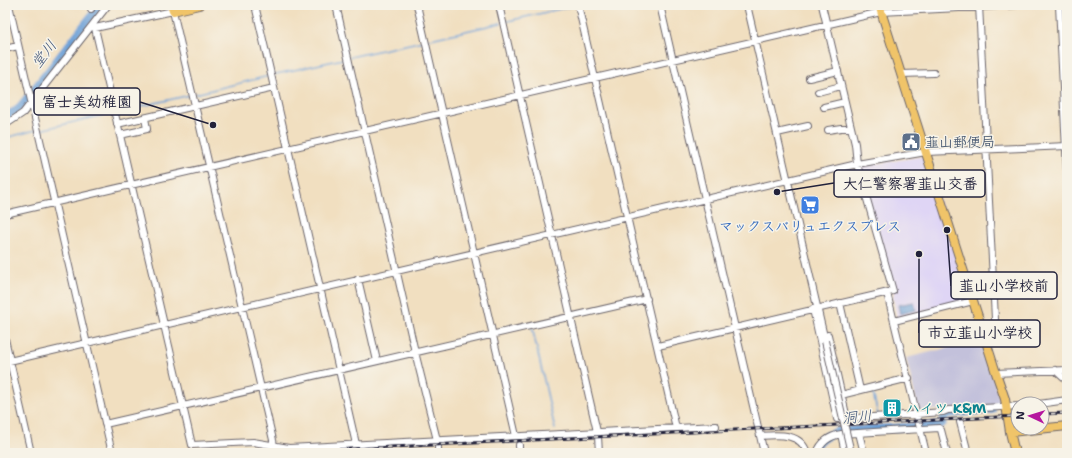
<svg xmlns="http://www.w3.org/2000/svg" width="1072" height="458" font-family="'Shantell Sans','Klee One',sans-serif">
	<rect width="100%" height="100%" fill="#f7f3e8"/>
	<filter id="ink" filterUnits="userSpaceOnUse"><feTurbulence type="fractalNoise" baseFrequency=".025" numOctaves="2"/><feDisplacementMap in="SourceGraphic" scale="8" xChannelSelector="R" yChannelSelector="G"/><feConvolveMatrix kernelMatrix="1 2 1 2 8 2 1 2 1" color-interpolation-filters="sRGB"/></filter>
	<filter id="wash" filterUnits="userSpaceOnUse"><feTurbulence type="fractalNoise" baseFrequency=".012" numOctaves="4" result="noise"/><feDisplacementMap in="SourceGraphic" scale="16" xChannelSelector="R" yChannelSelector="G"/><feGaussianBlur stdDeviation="0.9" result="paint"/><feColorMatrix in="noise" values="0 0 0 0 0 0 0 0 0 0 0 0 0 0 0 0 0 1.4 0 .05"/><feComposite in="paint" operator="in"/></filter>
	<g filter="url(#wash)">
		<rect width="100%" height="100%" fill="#f1dfc0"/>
		<path fill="#dfd5f5" d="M 924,156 L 971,300 L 897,318 L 893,298 L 894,292 L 859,170 L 862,166 Z"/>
		<path fill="#c3c1db" d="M 981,340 L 982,341 L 1001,405 L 919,411 L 906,358 Z"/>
		<path fill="#6b9fd7" stroke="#466089" d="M 914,302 L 916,310 L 900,314 L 898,305 Z"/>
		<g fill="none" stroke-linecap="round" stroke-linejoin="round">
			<path stroke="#6b9fd7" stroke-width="1.5" d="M 504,22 L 577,5
				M 426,40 L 501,23
				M 350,57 L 423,41
				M 272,75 L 347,58
				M 195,94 L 269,76
				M 116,112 L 190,95
				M 40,130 L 112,113
				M 5,138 L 36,130
				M 532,327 L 555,429
				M 872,389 L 878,415"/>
			<path stroke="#6b9fd7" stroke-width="8" d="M 5,116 L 17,110 L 27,98 L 100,5
				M 812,453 C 817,441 828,434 840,431 L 940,425 L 943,423 L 943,418 L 949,414 L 992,410"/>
		</g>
	</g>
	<g filter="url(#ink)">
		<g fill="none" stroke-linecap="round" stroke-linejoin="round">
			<defs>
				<path id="minor" d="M 9,5 L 112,453
					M 90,5 L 91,9
					M 255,5 L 356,444
					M 336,5 L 415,352 L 438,444 L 438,453
					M 417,5 L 516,436
					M 499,5 L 598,436 L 599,453
					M 578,5 L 676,428
					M 660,5 L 764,453
					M 747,5 L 825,341
					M 979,5 L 995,319
					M 1059,5 L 1067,171
					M 5,49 L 18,46
					M 901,74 L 934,73
					M 809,78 L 838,71
					M 818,92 L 841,86
					M 824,107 L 845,102
					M 117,124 L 274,88
					M 5,125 L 23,113 L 108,5
					M 828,130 L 841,128 L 851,128
					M 777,133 L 808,126
					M 120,135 L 147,129 L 145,118
					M 5,214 L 881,12 L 1018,5
					M 358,279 L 377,361
					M 887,293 L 926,453
					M 840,303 L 860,390
					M 813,309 L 837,419 L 890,416 L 943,412 L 948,410 L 1018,406
					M 894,321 L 973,301
					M 828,335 L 847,419
					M 5,339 L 31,453
					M 658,346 L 893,291 L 857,164 L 855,144 L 822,5
					M 5,362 L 857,164 L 926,152 L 1067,146
					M 1055,370 L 1067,381
					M 996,373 L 1067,370
					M 841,395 L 909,378
					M 1039,404 L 1067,400
					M 960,422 L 968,453
					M 105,424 L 647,299
					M 859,433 L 864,453
					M 841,434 L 845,453
					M 760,436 C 777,435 801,432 807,453
					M 519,445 L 519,453
					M 276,453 L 275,453 L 273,440 C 239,297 205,154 173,11 L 95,28 L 192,445 L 253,442 L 289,448 L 716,426
					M 817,453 C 821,442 830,436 841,434 L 939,428 L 941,430 L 947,453"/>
				<path id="major" d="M 171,5 L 173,11 L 199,5
					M 879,5 L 996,373 L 1005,399 L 1010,432 L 1067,426
					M 1010,432 L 1015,453"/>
			</defs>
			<use href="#minor" stroke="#6a646a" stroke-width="8"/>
			<use href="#major" stroke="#6a646a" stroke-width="10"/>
			<use href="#minor" stroke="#fff" stroke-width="6"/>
			<use href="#major" stroke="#f0c469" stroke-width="8"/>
			<defs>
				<path id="rail" d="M 1042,414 L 1067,413
					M 270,453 L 1018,416"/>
			</defs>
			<use href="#rail" stroke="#22223b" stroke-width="3"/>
			<use href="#rail" stroke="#f7f3e8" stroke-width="1.5" stroke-dasharray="4.5" stroke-linecap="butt"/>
			<defs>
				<path id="minor-bridge" d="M 825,341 L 851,453"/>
			</defs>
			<use href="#minor-bridge" stroke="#6a646a" stroke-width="8" stroke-linecap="butt"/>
			<use href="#minor-bridge" stroke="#fff" stroke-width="6"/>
		</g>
	</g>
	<defs>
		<symbol id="civic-square" viewBox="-11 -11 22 22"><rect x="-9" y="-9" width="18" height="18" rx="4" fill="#5c6f8a" stroke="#f7f3e8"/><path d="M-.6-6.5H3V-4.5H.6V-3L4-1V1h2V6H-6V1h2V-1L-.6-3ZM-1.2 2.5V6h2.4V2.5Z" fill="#fff"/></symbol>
		<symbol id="supermarket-square" viewBox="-11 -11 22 22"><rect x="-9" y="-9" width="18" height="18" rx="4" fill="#3f7fe0" stroke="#f7f3e8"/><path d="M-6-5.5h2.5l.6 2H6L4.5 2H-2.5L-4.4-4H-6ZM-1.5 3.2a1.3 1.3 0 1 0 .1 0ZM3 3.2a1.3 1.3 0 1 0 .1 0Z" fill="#fff"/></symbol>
		<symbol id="building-square" viewBox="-11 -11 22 22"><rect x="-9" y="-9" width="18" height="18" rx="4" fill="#0f9aa8" stroke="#f7f3e8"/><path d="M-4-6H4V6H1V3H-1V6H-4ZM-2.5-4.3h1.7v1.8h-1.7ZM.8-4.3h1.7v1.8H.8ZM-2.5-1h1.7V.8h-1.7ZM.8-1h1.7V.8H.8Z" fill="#fff"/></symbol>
	</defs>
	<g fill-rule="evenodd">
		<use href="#civic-square" x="900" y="131" width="22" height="22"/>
		<use href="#supermarket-square" x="799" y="194" width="22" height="22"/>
		<use href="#building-square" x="881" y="397" width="22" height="22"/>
	</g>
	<g text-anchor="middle" stroke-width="3" stroke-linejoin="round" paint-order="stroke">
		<g font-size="14" font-weight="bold" fill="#4e5e75" stroke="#f7f3e8" text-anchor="start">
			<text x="925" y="147">韮山郵便局</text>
		</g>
		<g font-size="14" font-weight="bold" fill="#366cbe" stroke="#f7f3e8">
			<text x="810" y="231">マックスバリュエクスプレス</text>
		</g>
		<g font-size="14" font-weight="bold" fill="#0d838f" stroke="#f7f3e8" text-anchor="start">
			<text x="906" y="413">ハイツ K&amp;M</text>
		</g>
		<g font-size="15" font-style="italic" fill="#3f5479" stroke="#f7f3e8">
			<text transform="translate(44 54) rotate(-52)" y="5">堂川</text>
			<text transform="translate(857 417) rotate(-5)" y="5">洞川</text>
		</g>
	</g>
	<path fill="none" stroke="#22223b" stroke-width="1.5" d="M213 125L140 102M777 192L834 183M947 230L951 286M919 254L919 333"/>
	<g fill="#22223b" stroke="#f7f3e8" stroke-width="1.5">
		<circle cx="213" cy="125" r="4"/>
		<circle cx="777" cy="192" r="4"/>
		<circle cx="947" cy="230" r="4"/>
		<circle cx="919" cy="254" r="4"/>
	</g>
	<g fill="#f7f3e8" stroke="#22223b" stroke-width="1.5">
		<rect x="34" y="88" width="106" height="27" rx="4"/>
		<rect x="834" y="170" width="151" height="27" rx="4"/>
		<rect x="951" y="272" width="106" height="27" rx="4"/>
		<rect x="919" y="320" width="121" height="27" rx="4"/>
	</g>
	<g font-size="15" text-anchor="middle" font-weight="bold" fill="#22223b">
		<text x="87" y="107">富士美幼稚園</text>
		<text x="910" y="189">大仁警察署韮山交番</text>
		<text x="1004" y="291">韮山小学校前</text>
		<text x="980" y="338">市立韮山小学校</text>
	</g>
	<rect width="1072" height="458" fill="none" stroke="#f7f3e8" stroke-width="20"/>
	<g transform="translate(1030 416) rotate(274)"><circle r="19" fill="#f7f3e8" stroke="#a29fa3"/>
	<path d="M0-3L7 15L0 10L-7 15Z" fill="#b5179e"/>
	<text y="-6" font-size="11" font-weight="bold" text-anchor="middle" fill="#22223b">N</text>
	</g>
</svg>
